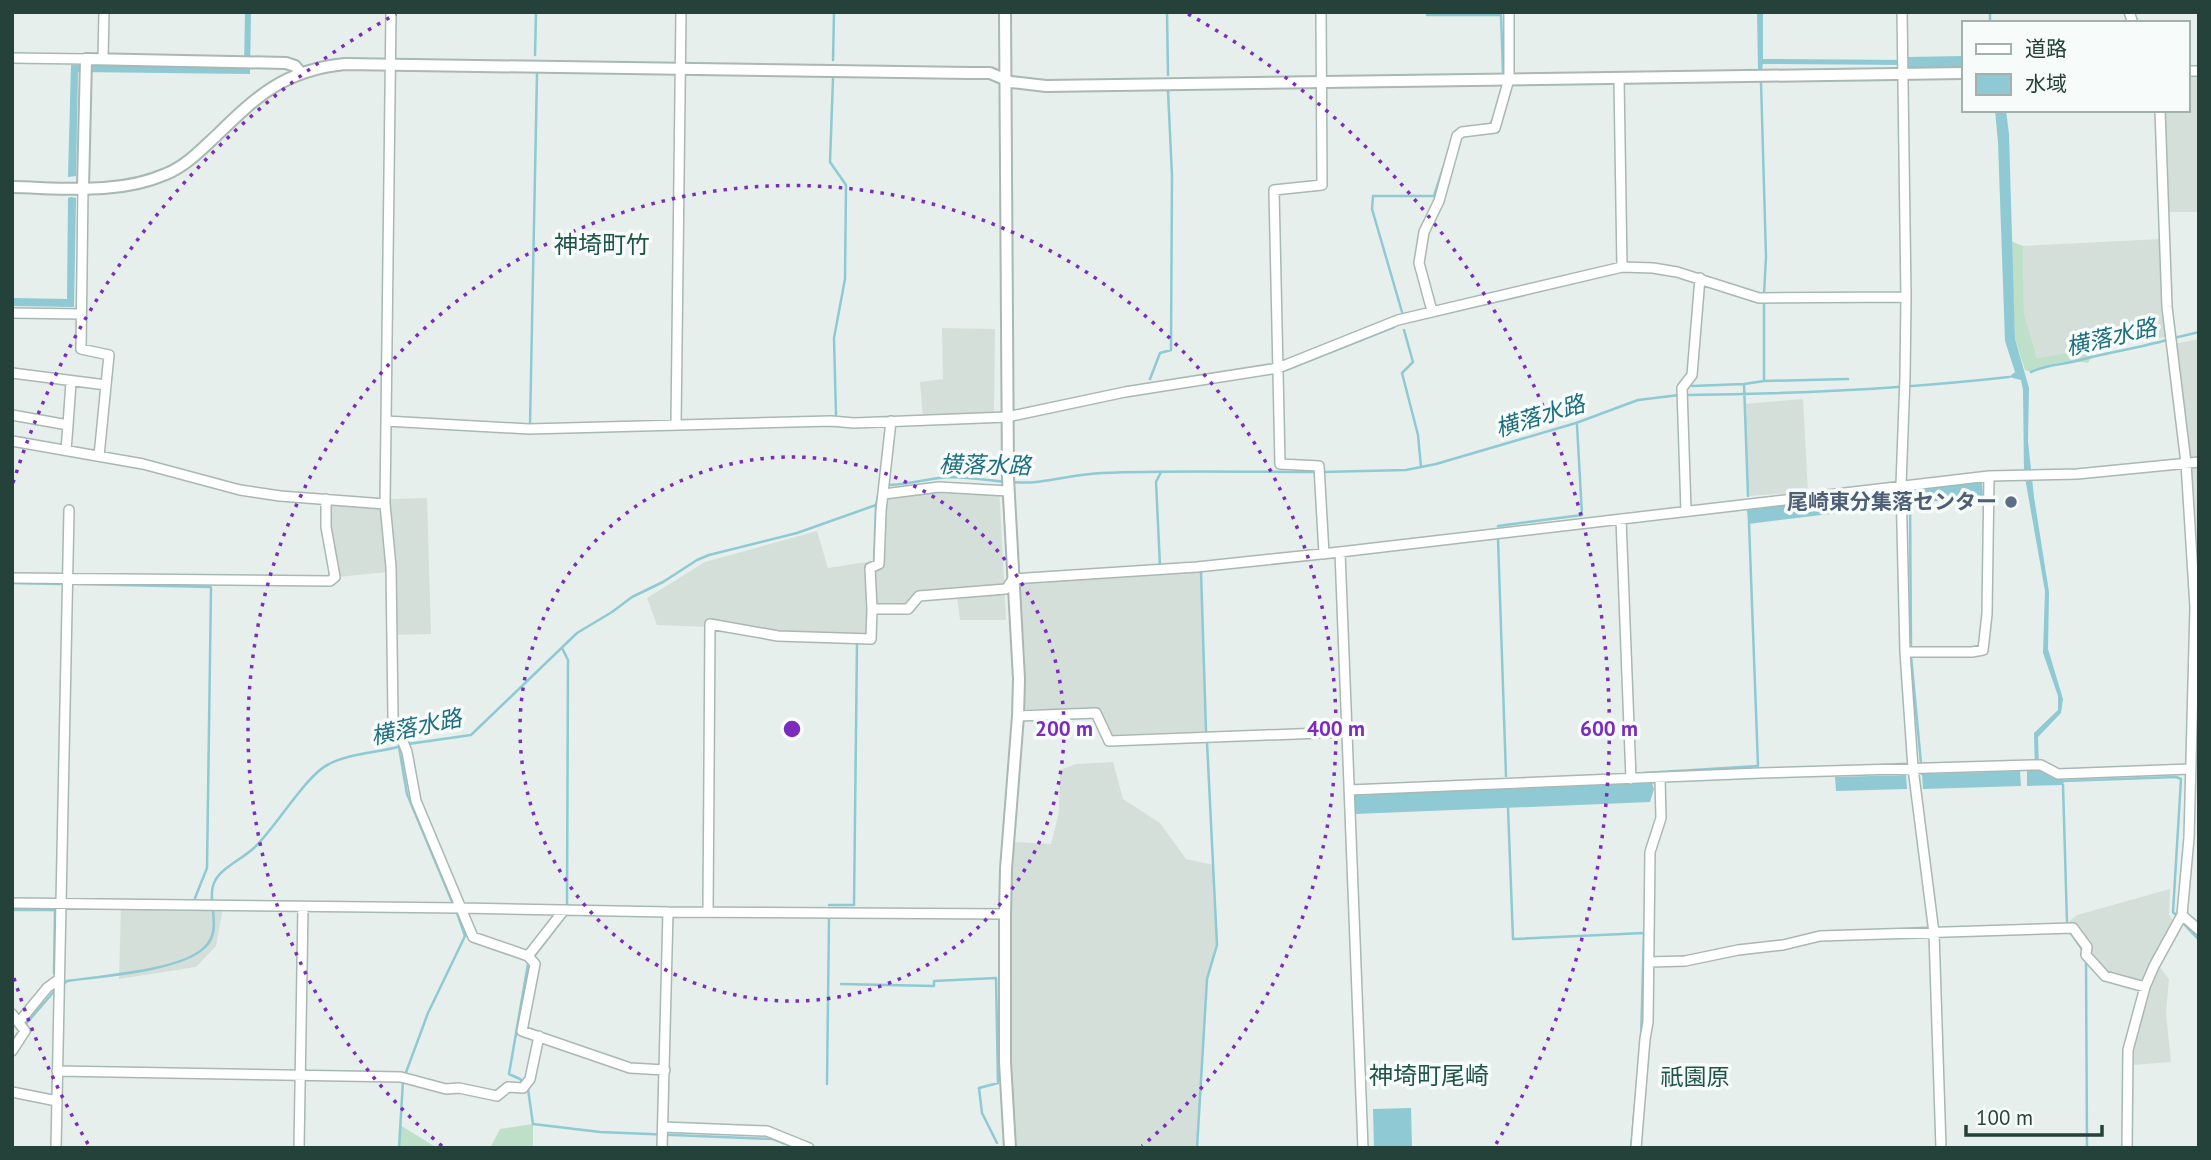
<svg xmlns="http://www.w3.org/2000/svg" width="2211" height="1160" font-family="'PT Sans','Noto Sans JP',sans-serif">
	<rect width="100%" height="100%" fill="#e6efeb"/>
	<path fill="#d4dfda" d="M 2188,76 L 2199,76 L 2199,212 L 2169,212 L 2165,110 L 2188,110 Z
		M 2161,239 L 2165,337 L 2037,358 L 2024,313 L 2023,246 Z
		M 942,328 L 995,329 L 994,414 L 923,417 L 920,382 L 943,379 Z
		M 2199,339 L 2199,458 L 2189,459 L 2174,344 Z
		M 1803,399 L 1808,492 L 1748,496 L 1744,404 Z
		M 2199,467 L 2199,611 L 2190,468 Z
		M 940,483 L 999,486 L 1006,620 L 960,620 L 957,598 L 920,599 L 908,612 L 876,613 L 874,643 L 778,640 L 711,627 L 657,625 L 647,598 L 705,562 L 817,531 L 828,568 L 873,561 L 877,491 Z
		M 427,498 L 431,634 L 389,635 L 386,597 L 386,572 L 329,578 L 322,501 Z
		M 1201,564 L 1206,731 L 1110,735 L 1099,709 L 1024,709 L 1025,657 L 1019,575 Z
		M 1113,762 L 1123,799 L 1160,823 L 1186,859 L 1214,865 L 1217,945 L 1207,979 L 1197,1148 L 1015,1148 L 1011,1058 L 1010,939 L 1014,842 L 1051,844 L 1059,812 L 1060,770 L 1076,764 Z
		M 2170,889 L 2169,914 L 2175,924 L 2154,960 L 2169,979 L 2166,1013 L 2171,1062 L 2132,1065 L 2123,1063 L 2140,989 L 2102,978 L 2069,931 L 2067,923 L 2077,915 Z
		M 121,907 L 223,908 L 216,946 L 196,967 L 119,979 Z"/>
	<path fill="#bfe0c8" d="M 2011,241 L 2023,246 L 2024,313 L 2037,358 L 2096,348 L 2088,363 C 2070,359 2048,363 2031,372 L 2025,370 L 2015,339 Z
		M 533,1124 L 533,1148 L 490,1148 L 500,1129 Z
		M 400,1125 L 437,1148 L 399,1148 Z"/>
	<path fill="#8ec9d4" d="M 245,12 L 251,12 L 250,74 L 78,72 L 76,176 L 68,177 L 71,65 L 244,68 Z
		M 1757,12 L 1763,12 L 1763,59 L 1907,60 L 1907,57 L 1964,56 L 1964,67 L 1907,68 L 1907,65 L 1763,64 L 1762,69 L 1760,70 L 1758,69 Z
		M 1995,110 L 2006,110 L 2009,134 L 2015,339 L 2029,388 L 2028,441 L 2034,497 L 2049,592 L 2048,649 L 2063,699 L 2061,713 L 2038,737 L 2039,770 L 2053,778 L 2062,779 L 2064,781 L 2063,785 L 2027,786 L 2027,771 L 2035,770 L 2034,733 L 2058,710 L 2058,696 L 2043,653 L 2045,591 L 2024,472 L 2023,390 L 2021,380 L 2009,377 L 2015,372 L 2005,341 L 1998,142 Z
		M 71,197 L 76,198 L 74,307 L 12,306 L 12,298 L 67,299 L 68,198 Z
		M 1982,482 L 1983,496 L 1908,504 L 1908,490 Z
		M 1894,492 L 1896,506 L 1748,524 L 1747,510 Z
		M 2020,771 L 2021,786 L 1923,789 L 1922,774 Z
		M 1906,775 L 1907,789 L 1836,791 L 1835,777 Z
		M 1652,783 L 1654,789 L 1650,802 L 1355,814 L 1354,795 Z
		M 1411,1108 L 1412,1148 L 1374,1148 L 1373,1109 Z"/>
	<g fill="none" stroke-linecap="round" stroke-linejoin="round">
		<path stroke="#8ec9d4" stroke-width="2.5" d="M 1167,12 L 1168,75
			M 1427,12 L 1427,15 L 1501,15 L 1503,72
			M 1990,12 L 1990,23
			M 535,55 L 536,12
			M 833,60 L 834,12
			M 833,79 L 830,162 L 846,185 L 845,279 L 834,338 L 836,415
			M 1761,82 L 1766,257 L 1764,294
			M 1483,125 L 1490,124 L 1494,118
			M 1402,312 L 1372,209 L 1373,196 L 1434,196 L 1448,153
			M 1404,330 L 1413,362 L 1402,373 L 1418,435 L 1421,467
			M 2174,338 L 2199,332
			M 1281,372 L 1394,327
			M 2031,372 C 2048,364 2063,365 2080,360 C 2109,352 2139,348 2167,340
			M 1150,379 L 1160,353 L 1171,350 L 1172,176 L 1168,91
			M 1764,381 L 1848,379
			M 1692,386 L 1744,384
			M 1686,395 C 1793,394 1902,389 2009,377
			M 530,425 L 537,74
			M 1322,472 L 1406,470 L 1436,464 L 1576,423 L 1638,400 L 1679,395
			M 1012,482 C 1043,485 1071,474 1102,473 C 1173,470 1245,472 1316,472
			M 887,485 C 908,485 928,478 949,477 C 967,477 987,480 1005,482
			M 1748,496 L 1744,384 L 1764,381 L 1764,301
			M 1910,502 L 1911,649
			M 1498,526 L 1582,515 L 1577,425
			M 1498,539 L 1506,776
			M 874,564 L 876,505
			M 1160,566 L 1156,482 L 1161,472
			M 1201,571 L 1206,731
			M 12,583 L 60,584
			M 74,584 L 211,587 L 207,868 L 195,898
			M 562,648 L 568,660 L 567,908
			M 1911,656 L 1922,774
			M 408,744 L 471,735 L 577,633 L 612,612 L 632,597 L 663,582 L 697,560 L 709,555 L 797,533 L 876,505 L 879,492
			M 399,747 L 407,794 L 453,904
			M 2062,781 L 2176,777 L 2181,779 L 2173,912 L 2178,917
			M 1644,783 L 1644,773 L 1758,766 L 1749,523
			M 2063,785 L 2067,923
			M 1508,808 L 1513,939 L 1644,933 L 1641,1040
			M 829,905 L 854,905 L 857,643
			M 12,910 L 55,910 L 54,973
			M 2182,922 L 2199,940
			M 2070,932 L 2084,952
			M 2086,959 L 2087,1148
			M 841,984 L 934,986 L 934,981 L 996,978 L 998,1083 L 979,1088 L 982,1113 L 997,1143
			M 62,985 L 67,981 C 101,976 182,971 205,947 C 224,929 205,899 215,881 C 221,868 244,858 255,847 C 277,826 306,775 329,764 C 350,753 378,753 401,746
			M 25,1025 L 57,988
			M 12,1042 L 18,1033
			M 405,1075 L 428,1013 L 465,936 L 456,910
			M 524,1083 L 520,1079 L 509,1074 L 528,964 L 567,914
			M 827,1084 L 829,918
			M 528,1089 L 533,1124 L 600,1132 L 773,1139 L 796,1148
			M 399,1148 L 403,1081
			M 1197,1148 L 1207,979 L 1217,945 L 1207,742
			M 1631,1148 L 1639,1064"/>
		<defs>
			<path id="minor" d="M 391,12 L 385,504 L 391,567 L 393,717 L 407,752 L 416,801 L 473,937 L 528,956 L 535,964 L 522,1031 L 630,1068 L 665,1070
				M 1321,12 L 1322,185 L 1274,190 L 1280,464 L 1319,466 L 1324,554
				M 1902,12 L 1906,297 L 1905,377 L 1901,485 L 1905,652 L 1913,768 L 1934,933 L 1941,1148
				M 2129,12 L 2133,23
				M 12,58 L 86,59
				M 103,59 L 104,12
				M 2188,71 L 2199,71
				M 1619,79 L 1622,267
				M 83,188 L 81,349 L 109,355 L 99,456
				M 1432,311 L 1419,263 L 1424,232 L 1439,201 L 1457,136 L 1462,132 L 1495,128 L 1509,79 L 1509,12
				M 12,313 L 81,314
				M 12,373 L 106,385
				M 12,415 L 68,425 L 66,450
				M 386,421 L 529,429 L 831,421 L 854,423 L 1007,417 L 1125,392 L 1278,368 L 1398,320 L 1622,267 L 1653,268 L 1677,272 L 1759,298 L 1906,297
				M 68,425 L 71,382
				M 676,425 L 681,12
				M 12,441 L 143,464 L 240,490 L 280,496 L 385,504
				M 884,494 L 939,487 L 1008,491
				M 1686,511 L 1682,388 L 1692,375 L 1700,278
				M 1621,519 L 1631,779
				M 1340,552 L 1363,1148
				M 12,578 L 330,581 L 335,577 L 326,527 L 326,499
				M 872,609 L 870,568 L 879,564 L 881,511 L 891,421
				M 1905,652 L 1972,652 L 1983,650 L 1987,614 L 1989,476
				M 1018,716 L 1096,713 L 1109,741 L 1347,732
				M 1349,790 L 1760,773 L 2032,765 L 2041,765 L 2058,774 L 2190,769
				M 12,903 L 461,908 L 668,912 L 1005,914
				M 708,912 L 710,624 L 778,636 L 871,639 L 872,609 L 908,609 L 919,596 L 1006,589 L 1013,579 L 1197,567 L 1340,552 L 1989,476 L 2077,474 L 2199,462
				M 2182,915 L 2199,930
				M 528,956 L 564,910
				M 1649,962 L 1685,961 L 1738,950 L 1783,945 L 1820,936 L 2073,928 L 2087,947 L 2086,955 L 2105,976 L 2145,987
				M 12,1014 L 25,1031 L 12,1051
				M 19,1022 L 47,988 L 59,979
				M 57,1071 L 401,1077 L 446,1089 L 459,1088 L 497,1096 L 508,1087 L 523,1088 L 530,1079 L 539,1036
				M 12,1092 L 57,1101
				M 663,1127 L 767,1131 L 809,1148
				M 56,1148 L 69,510
				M 299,1148 L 303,907
				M 662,1148 L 668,912
				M 1636,1148 L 1645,1039 L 1648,1022 L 1650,852 L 1661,818 L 1660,778
				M 2127,1148 L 2128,1050 L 2145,987 L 2154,966 L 2182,915 L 2189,838 L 2195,607 L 2186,463 L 2167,307 L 2160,110"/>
			<path id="tertiary" d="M 1005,12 L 1008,478 L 1019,679 L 1018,716 L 1006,869 L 1005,914 L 1005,1062 L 1010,1148
				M 12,187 C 63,188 118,195 166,174 C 186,166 202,149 217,135 C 258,95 285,70 345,64 L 970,73 L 990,73 L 1011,82 L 1046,86 L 1964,73
				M 83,188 L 86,59 L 286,63 L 295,66 L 301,73"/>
		</defs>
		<use href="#minor" stroke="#a8b8b2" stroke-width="12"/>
		<use href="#tertiary" stroke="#a8b8b2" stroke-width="14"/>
		<use href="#minor" stroke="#fff" stroke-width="9"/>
		<use href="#tertiary" stroke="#fff" stroke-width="10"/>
	</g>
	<g fill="none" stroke="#7b2cbf" stroke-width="3.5" stroke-dasharray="3.5 7">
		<circle cx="792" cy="729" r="272"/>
		<path d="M442 1146A544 544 0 1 1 1142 1146"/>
		<path d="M88 1144A817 817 0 0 1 13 975M13 483A817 817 0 0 1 396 14M1188 14A817 817 0 0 1 1496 1144"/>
	</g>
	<circle fill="#5c6f8a" stroke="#f7fbf9" stroke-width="2.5" cx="2011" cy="502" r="7"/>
	<g text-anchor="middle" stroke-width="7" stroke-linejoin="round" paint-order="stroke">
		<g font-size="21" font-weight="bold" fill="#4e5e75" stroke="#f7fbf9" text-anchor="end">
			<text x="1997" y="509">尾崎東分集落センター</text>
		</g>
		<g font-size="23" font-style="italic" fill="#1c6f80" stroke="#f7fbf9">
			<text transform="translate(2111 337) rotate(-13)" y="8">横落水路</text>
			<text transform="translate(1540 416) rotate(-17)" y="8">横落水路</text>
			<text transform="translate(985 465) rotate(1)" y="8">横落水路</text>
			<text transform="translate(416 727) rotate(-12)" y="8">横落水路</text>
		</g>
		<g font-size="23" fill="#1f5548" stroke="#f7fbf9">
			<text x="1695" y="1085">祇園原</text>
		</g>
		<g font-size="24" fill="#1f5548" stroke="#f7fbf9">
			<text x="602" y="253">神埼町竹</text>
			<text x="1429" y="1084">神埼町尾崎</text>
		</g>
	</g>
	<circle cx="792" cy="729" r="10" fill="#7b2cbf" stroke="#f7fbf9" stroke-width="3.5"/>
	<g font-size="21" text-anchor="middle" font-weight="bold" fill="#7b2cbf" stroke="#f7fbf9" stroke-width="7" stroke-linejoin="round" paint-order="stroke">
		<text x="1064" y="736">200 m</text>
		<text x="1336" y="736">400 m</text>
		<text x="1609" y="736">600 m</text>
	</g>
	<rect width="2211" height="1160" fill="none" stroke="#24423a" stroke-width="28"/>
	<rect x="1962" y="21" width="228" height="91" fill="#f7fbf9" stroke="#a3b1ad" stroke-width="2"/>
	<rect x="1976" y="44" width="35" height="10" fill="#ffffff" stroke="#a3b1ad" stroke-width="2"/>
	<text x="2025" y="56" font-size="21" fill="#24423a">道路</text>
	<rect x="1976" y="74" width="35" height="21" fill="#8ec9d4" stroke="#a3b1ad" stroke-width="2"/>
	<text x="2025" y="91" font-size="21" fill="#24423a">水域</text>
	<path d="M1966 1125v10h136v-10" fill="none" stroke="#24423a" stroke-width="3.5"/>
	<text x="1976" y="1125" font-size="21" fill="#24423a" stroke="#f7fbf9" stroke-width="5" paint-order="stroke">100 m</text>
</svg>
